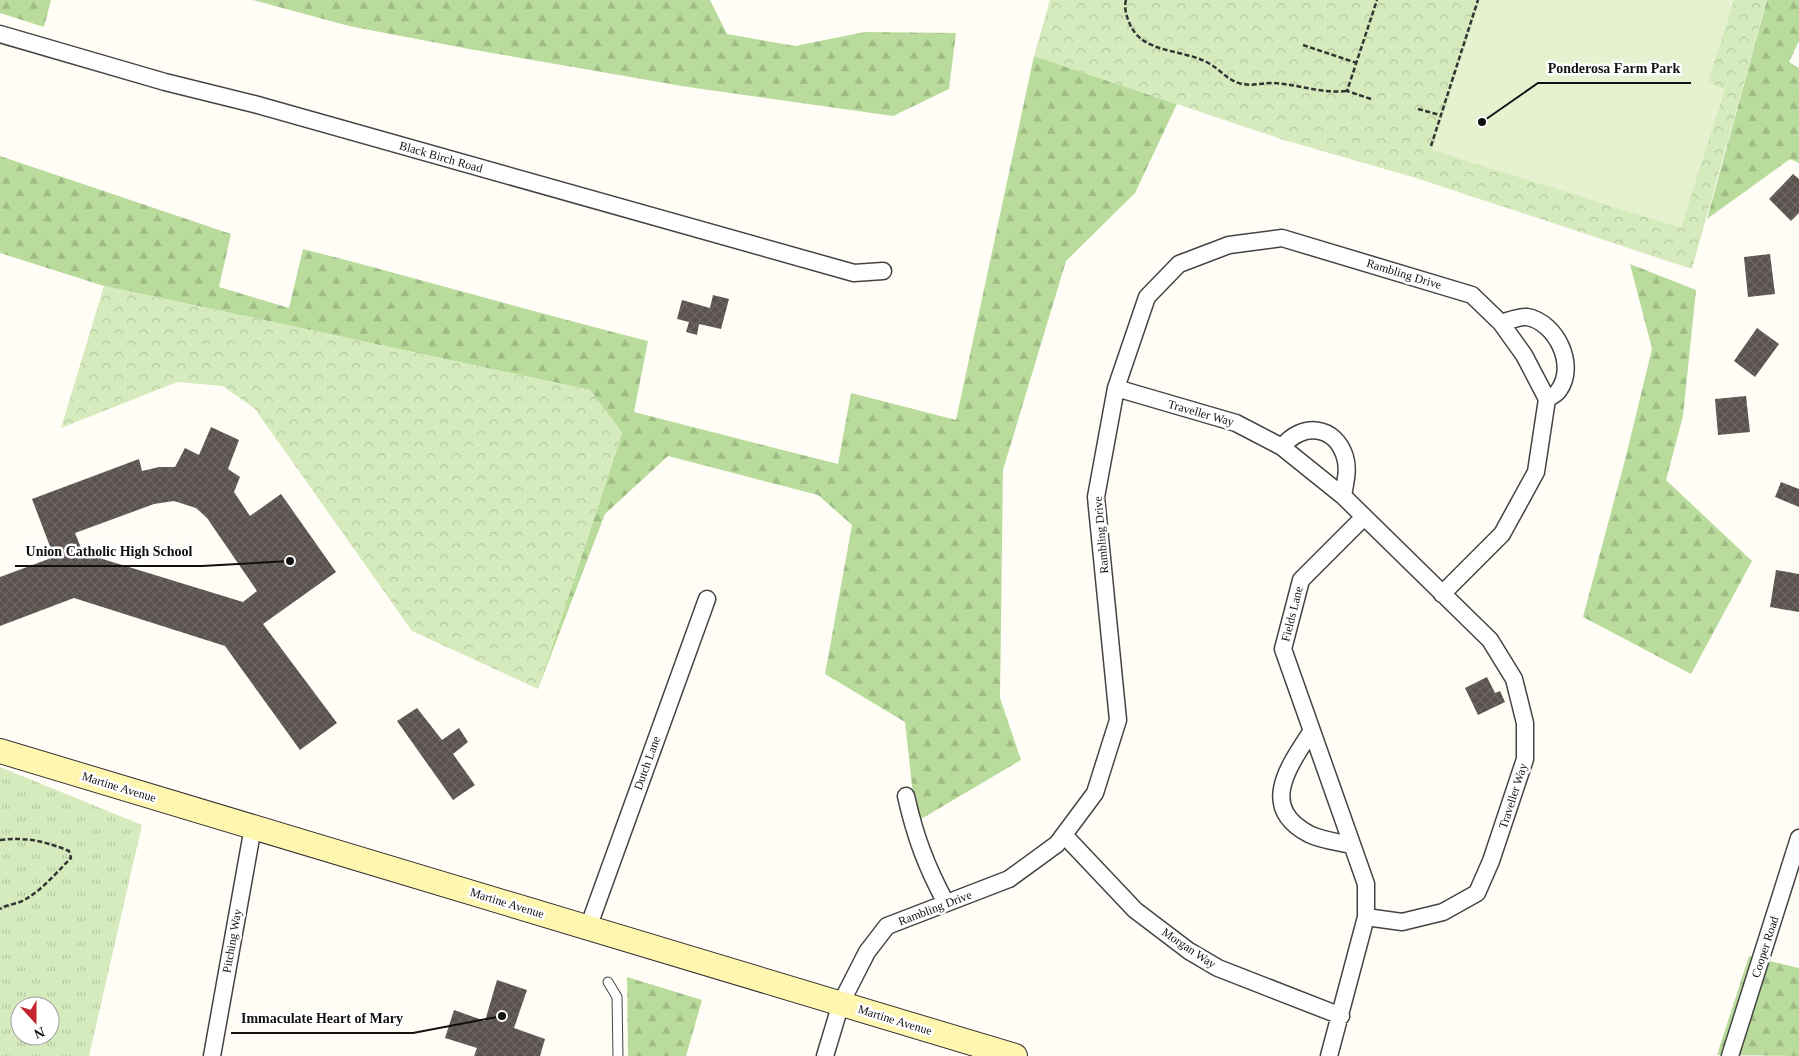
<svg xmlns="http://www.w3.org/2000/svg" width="1799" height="1056" font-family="Georgia,serif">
	<defs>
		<pattern id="grass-tufts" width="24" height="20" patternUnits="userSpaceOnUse" patternTransform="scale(1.25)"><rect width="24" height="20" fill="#d5ebbd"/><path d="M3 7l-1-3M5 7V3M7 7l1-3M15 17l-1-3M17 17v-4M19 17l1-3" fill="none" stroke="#b6c8a1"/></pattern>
		<pattern id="forest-firs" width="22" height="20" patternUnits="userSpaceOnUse" patternTransform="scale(1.25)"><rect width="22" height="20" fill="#b9dc9c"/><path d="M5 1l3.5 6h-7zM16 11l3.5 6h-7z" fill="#9ebc85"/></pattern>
		<pattern id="park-crowns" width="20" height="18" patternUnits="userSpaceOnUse" patternTransform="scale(1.25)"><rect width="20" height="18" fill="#d5ebbd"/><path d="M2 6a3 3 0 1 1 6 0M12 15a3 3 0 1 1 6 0" fill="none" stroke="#b6c8a1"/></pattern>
		<pattern id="building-cross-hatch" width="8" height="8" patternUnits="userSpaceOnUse" patternTransform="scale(1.25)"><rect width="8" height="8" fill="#5a524d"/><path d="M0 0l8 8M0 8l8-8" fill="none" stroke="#6d6662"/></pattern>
	</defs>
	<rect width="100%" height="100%" fill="#fffdf5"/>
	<path fill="url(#grass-tufts)" fill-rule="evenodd" d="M 0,767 L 142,825 L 89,1056 L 0,1056 ZM 20,1006 L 50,1006 L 50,1036 L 20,1036 Z"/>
	<path fill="url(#forest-firs)" d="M 0,0 L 51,0 L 44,27 L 0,13 Z
		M 253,0 L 710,0 L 727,34 L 795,46 L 865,32 L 956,33 L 949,89 L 893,116 L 688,87 L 469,49 L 349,26 Z
		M 1767,0 L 1799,0 L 1799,41 L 1789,62 L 1799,68 L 1799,163 L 1790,159 L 1707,219 Z
		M 1034,56 L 1177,104 L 1135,193 L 1066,261 L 1003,470 L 1000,698 L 1021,760 L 916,822 L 905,722 L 825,674 L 852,525 L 818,495 L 668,456 L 605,514 L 538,689 L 622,433 L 590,390 L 104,286 L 0,253 L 0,156 L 231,234 L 219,287 L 289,308 L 303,249 C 418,278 532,312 648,341 L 634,412 L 838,464 L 851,393 L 956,420 Z
		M 1630,264 L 1696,290 L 1683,416 L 1666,480 L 1752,561 L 1691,674 L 1583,617 L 1625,460 L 1652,349 Z
		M 1749,956 L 1799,968 L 1799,1056 L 1717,1055 Z
		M 627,977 L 702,1000 L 686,1056 L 628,1056 Z"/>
	<path fill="url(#park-crowns)" d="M 1050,0 L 1767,0 L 1692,269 L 1416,178 L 1284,140 L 1034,56 Z
		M 104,286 L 590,390 L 622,433 L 538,689 L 412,631 L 255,409 L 223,386 L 177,382 L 61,428 Z"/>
	<path fill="#e6f2cf" d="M 1480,0 L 1734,0 L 1708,83 L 1725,89 L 1681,228 L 1432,150 Z"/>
	<path fill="url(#building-cross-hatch)" fill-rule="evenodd" d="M 1793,174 L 1799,179 L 1799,213 L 1791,221 L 1769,199 Z
		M 1770,254 L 1775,294 L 1748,297 L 1744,257 Z
		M 713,295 L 729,299 L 721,329 L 699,324 L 697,335 L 686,332 L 689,322 L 677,319 L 682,300 L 710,308 Z
		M 1757,328 L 1779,344 L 1755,377 L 1734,361 Z
		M 1746,396 L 1750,432 L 1718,435 L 1715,399 Z
		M 211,427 L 239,440 L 228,469 L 240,477 L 234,492 L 250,516 L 281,494 L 336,572 L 263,624 L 337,723 L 300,750 L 225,646 L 74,598 L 0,626 L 0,577 L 54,557 L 32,499 L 139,459 L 142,471 L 159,467 L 175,467 L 185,448 L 199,455 ZM 174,501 L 196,508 L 207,518 L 257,591 L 243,602 L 83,553 L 75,533 L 154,504 Z
		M 1781,482 L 1799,489 L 1799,507 L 1775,497 Z
		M 1776,570 L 1799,574 L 1799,612 L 1770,607 Z
		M 1487,677 L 1495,693 L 1500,691 L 1505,702 L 1478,715 L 1465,688 Z
		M 417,708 L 442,740 L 459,728 L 468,742 L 453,754 L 475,785 L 453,800 L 397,721 Z
		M 497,980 L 527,990 L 514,1028 L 545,1039 L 540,1056 L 474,1056 L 477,1048 L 445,1038 L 454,1010 L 485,1021 Z"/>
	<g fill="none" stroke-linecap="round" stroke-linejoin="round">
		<defs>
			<path id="lane" d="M 608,982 L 617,997 L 618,1056"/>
			<path id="street" d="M 0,34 L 165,82 L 254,104 L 854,273 L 883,271
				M 1501,323 C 1508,321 1519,316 1527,317 C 1556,322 1577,365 1559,390 C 1557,394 1550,397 1547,399
				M 1116,388 L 1236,423 L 1282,447 L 1343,496 L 1490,640 L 1514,679 L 1525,723 L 1525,759 L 1491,861 L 1477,893 L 1443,912 L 1402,922 L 1366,917
				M 1282,447 C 1302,422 1335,425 1345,457 C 1349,470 1345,483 1343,496
				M 1311,732 C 1289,766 1258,807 1309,834 C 1321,840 1338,842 1351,845
				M 906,796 C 915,836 926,866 946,903
				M 1065,836 L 1135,910 L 1189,951 L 1218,968 L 1341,1016
				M 588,928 L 707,599
				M 212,1056 L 253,827
				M 825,1056 L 841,1003 L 867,952 L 887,926 L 1009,879 L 1057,844 L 1095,793 L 1118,720 L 1096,497 L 1116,388 L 1147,297 L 1179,264 L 1229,245 L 1282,238 L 1472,295 L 1501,323 L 1524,355 L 1547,399 L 1536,472 L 1502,534 L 1442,594
				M 1329,1056 L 1366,917 L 1366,884 L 1283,649 L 1301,580 L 1363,518
				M 1730,1056 L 1799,838"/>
			<path id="secondary" d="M 0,751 L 1015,1056"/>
		</defs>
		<use href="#lane" stroke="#444" stroke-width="11"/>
		<use href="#street" stroke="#444" stroke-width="19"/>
		<use href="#secondary" stroke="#333" stroke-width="26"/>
		<path stroke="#333" stroke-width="2.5" stroke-dasharray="5 2.5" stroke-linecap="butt" d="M 1126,0 C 1124,7 1126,15 1129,22 C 1141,55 1184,48 1210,64 C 1222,71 1228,81 1242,84 C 1253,86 1262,83 1272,83 C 1298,84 1321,94 1347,91
			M 1303,45 L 1357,63
			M 1371,99 L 1347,91 L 1377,0
			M 1418,109 L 1440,115
			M 1431,146 L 1478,0
			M 0,840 C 26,837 45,841 69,851 L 71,858 C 57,872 43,889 26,899 C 19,904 8,904 0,909"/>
		<use href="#lane" stroke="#fff" stroke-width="9"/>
		<use href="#street" stroke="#fff" stroke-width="16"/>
		<use href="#secondary" stroke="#fff6b0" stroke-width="24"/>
	</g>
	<g text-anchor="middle" stroke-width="5" stroke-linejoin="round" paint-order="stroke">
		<g font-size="12" fill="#111" stroke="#fff">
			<text transform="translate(441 157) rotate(16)" y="4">Black Birch Road</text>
			<text transform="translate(1404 274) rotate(17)" y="4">Rambling Drive</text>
			<text transform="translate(1201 413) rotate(16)" y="4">Traveller Way</text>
			<text transform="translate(1101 535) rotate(-95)" y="4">Rambling Drive</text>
			<text transform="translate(1292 614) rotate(-76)" y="4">Fields Lane</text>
			<text transform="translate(647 763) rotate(-70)" y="4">Dutch Lane</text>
			<text transform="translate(119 787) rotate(17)" y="4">Martine Avenue</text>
			<text transform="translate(1513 796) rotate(-72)" y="4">Traveller Way</text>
			<text transform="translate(507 903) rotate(17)" y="4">Martine Avenue</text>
			<text transform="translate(935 908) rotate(-21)" y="4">Rambling Drive</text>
			<text transform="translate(232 941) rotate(-80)" y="4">Pitching Way</text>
			<text transform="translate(1765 947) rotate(-72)" y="4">Cooper Road</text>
			<text transform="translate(1189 948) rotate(34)" y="4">Morgan Way</text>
			<text transform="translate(895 1020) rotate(17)" y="4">Martine Avenue</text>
		</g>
	</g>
	<path fill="none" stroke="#111" stroke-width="2" d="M1482 122L1538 83H1691M290 561L202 566H15M502 1016L413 1033H231"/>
	<g fill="#111" stroke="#fff" stroke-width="2">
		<circle cx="1482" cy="122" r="5"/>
		<circle cx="290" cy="561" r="5"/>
		<circle cx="502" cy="1016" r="5"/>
	</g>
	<g font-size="14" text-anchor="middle" font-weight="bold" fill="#111" stroke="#fff" stroke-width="5" stroke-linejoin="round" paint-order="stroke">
		<text x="1614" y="73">Ponderosa Farm Park</text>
		<text x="109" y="556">Union Catholic High School</text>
		<text x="322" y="1023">Immaculate Heart of Mary</text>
	</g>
	<g transform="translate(35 1021) rotate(159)"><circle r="24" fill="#ffffff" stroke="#a0a0a0"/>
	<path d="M0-4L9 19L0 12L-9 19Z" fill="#c4262e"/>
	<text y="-8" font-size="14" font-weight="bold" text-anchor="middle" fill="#111111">N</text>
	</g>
</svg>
